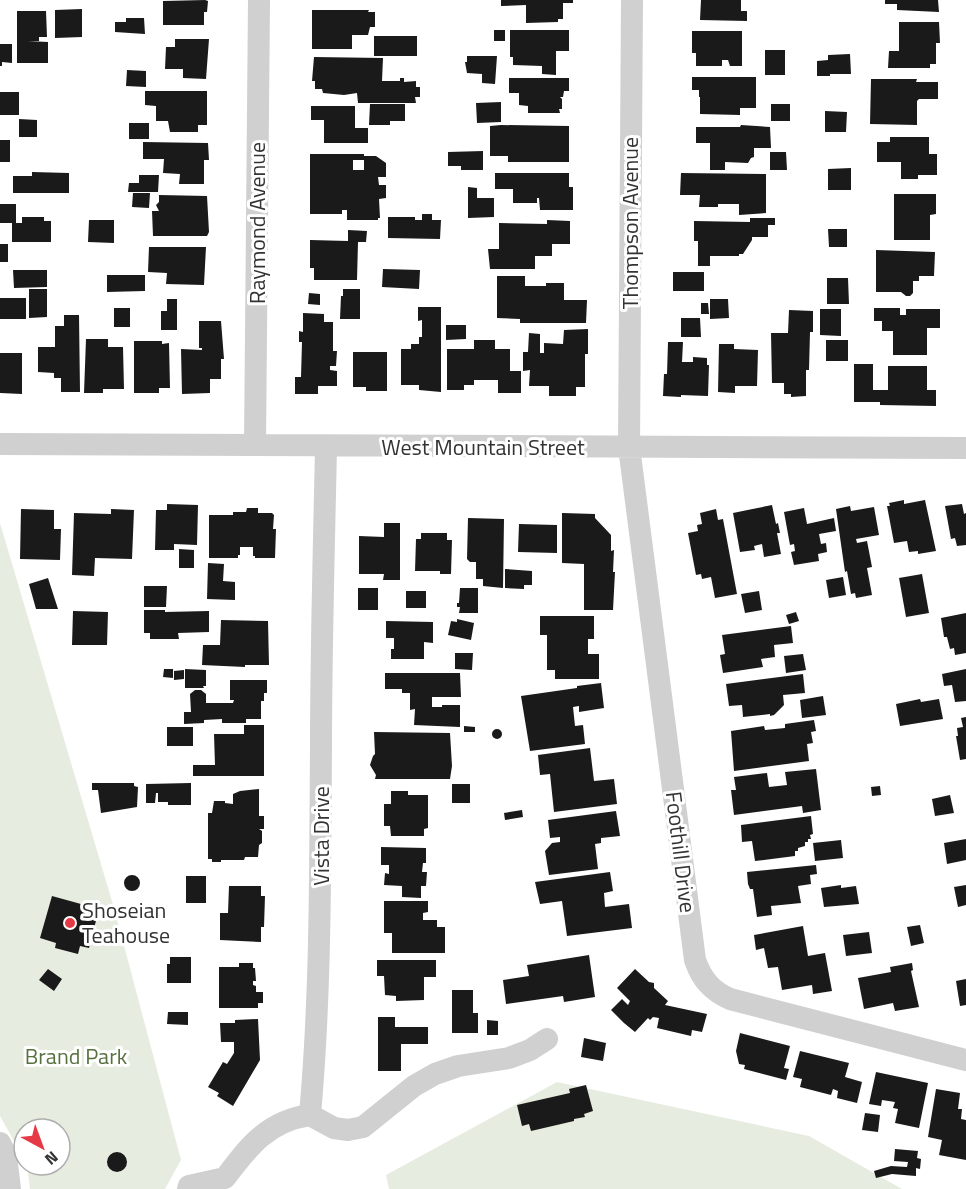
<svg xmlns="http://www.w3.org/2000/svg" width="966" height="1189" font-family="'Titillium Web',sans-serif">
	<rect width="100%" height="100%" fill="#fff"/>
	<path fill="#e6ecdf" d="M 0,523 L 114,908 L 181,1160 L 165,1189 L 30,1189 L 27,1165 L 60,1165 L 60,1129 L 24,1129 L 24,1159 L 0,1116 Z
		M 557,1082 L 809,1136 L 902,1189 L 389,1189 L 386,1175 Z"/>
	<path fill="#1a1a1a" fill-rule="evenodd" d="M 205,0 L 208,1 L 207,12 L 204,12 L 204,25 L 163,25 L 163,1 Z
		M 501,0 L 573,0 L 573,3 L 563,3 L 563,19 L 558,19 L 558,22 L 526,23 L 526,5 L 501,6 Z
		M 701,0 L 741,0 L 741,11 L 747,11 L 747,21 L 700,20 Z
		M 885,0 L 938,0 L 939,12 L 897,10 L 897,4 L 885,4 Z
		M 82,9 L 82,37 L 55,38 L 55,10 Z
		M 312,10 L 369,10 L 368,12 L 375,12 L 375,27 L 370,27 L 368,35 L 352,35 L 352,49 L 312,49 Z
		M 17,11 L 46,11 L 47,37 L 39,37 L 39,41 L 28,41 L 48,42 L 48,63 L 17,63 Z
		M 126,18 L 144,18 L 145,34 L 115,32 L 115,22 L 126,22 Z
		M 899,22 L 939,22 L 940,43 L 936,43 L 936,64 L 930,64 L 930,68 L 888,68 L 889,51 L 899,51 Z
		M 494,30 L 505,30 L 505,41 L 494,41 Z
		M 510,30 L 569,30 L 569,51 L 556,51 L 556,75 L 542,74 L 542,66 L 513,65 L 513,57 L 510,57 Z
		M 692,31 L 742,31 L 742,66 L 730,66 L 728,60 L 722,60 L 722,66 L 696,66 L 696,53 L 692,53 Z
		M 374,36 L 417,36 L 417,56 L 374,56 Z
		M 175,39 L 209,39 L 206,79 L 183,78 L 183,69 L 165,69 L 166,47 L 175,47 Z
		M 0,44 L 12,44 L 12,63 L 2,62 L 2,66 L 0,66 Z
		M 765,50 L 785,50 L 785,75 L 765,75 Z
		M 850,54 L 851,74 L 830,74 L 830,76 L 817,76 L 817,61 L 828,60 L 828,55 Z
		M 467,56 L 497,56 L 495,84 L 482,83 L 482,74 L 467,73 L 465,62 L 467,62 Z
		M 314,57 L 383,58 L 382,81 L 400,81 L 400,78 L 404,78 L 404,82 L 416,81 L 416,87 L 420,87 L 420,97 L 415,97 L 416,103 L 358,103 L 357,93 L 344,95 L 323,93 L 322,89 L 315,89 L 315,81 L 312,81 Z
		M 127,70 L 146,71 L 146,87 L 126,86 Z
		M 692,77 L 756,77 L 756,108 L 740,108 L 740,115 L 700,114 L 700,97 L 699,97 L 699,90 L 692,90 Z
		M 509,78 L 569,78 L 569,91 L 564,91 L 563,97 L 560,97 L 562,99 L 562,109 L 559,109 L 560,113 L 528,113 L 528,106 L 519,105 L 519,93 L 509,93 Z
		M 871,79 L 917,79 L 916,82 L 938,82 L 938,99 L 919,99 L 917,101 L 917,125 L 870,124 Z
		M 145,91 L 207,91 L 207,125 L 198,125 L 198,132 L 170,132 L 168,121 L 156,121 L 156,106 L 145,105 Z
		M 0,92 L 19,92 L 19,115 L 0,115 Z
		M 501,102 L 501,122 L 477,123 L 476,103 Z
		M 370,104 L 405,104 L 405,121 L 390,121 L 390,125 L 369,125 Z
		M 771,104 L 790,104 L 790,121 L 771,121 Z
		M 311,106 L 355,106 L 355,128 L 368,128 L 368,143 L 324,143 L 324,120 L 311,120 Z
		M 825,111 L 847,112 L 846,132 L 825,132 Z
		M 19,119 L 37,120 L 37,137 L 19,137 Z
		M 129,123 L 149,123 L 149,139 L 129,139 Z
		M 501,125 L 569,126 L 569,162 L 508,162 L 508,156 L 490,156 L 490,126 Z
		M 741,125 L 770,127 L 771,148 L 754,148 L 754,157 L 751,158 L 748,163 L 725,162 L 725,170 L 710,170 L 710,143 L 696,143 L 696,127 L 740,127 Z
		M 890,137 L 929,137 L 929,154 L 937,154 L 937,175 L 918,175 L 918,179 L 901,179 L 901,162 L 877,162 L 877,142 L 890,142 Z
		M 0,140 L 10,140 L 10,162 L 0,162 Z
		M 143,142 L 208,143 L 209,160 L 204,160 L 204,184 L 179,184 L 180,174 L 163,173 L 164,159 L 143,159 Z
		M 483,151 L 483,170 L 461,170 L 461,166 L 448,166 L 448,152 Z
		M 770,152 L 786,152 L 787,170 L 770,170 Z
		M 310,154 L 364,154 L 364,156 L 376,156 L 386,163 L 386,177 L 378,177 L 379,185 L 386,185 L 386,198 L 379,199 L 380,218 L 378,218 L 378,220 L 347,220 L 347,210 L 342,210 L 342,214 L 310,214 ZM 353,160 L 364,160 L 364,170 L 353,170 Z
		M 851,168 L 851,190 L 828,190 L 828,169 Z
		M 32,172 L 69,173 L 69,193 L 13,193 L 13,176 L 32,176 Z
		M 495,173 L 569,173 L 569,187 L 573,187 L 573,210 L 540,210 L 539,198 L 537,198 L 537,203 L 513,203 L 513,189 L 495,189 Z
		M 681,173 L 766,174 L 766,213 L 739,215 L 739,204 L 718,204 L 718,207 L 699,207 L 700,195 L 680,195 Z
		M 139,175 L 159,175 L 158,192 L 128,192 L 129,183 L 139,183 Z
		M 468,187 L 477,188 L 477,198 L 494,198 L 494,217 L 468,218 Z
		M 133,193 L 150,193 L 149,208 L 132,207 Z
		M 894,194 L 936,194 L 936,214 L 930,215 L 930,240 L 894,240 Z
		M 159,195 L 207,196 L 209,232 L 207,236 L 153,236 L 152,211 L 159,211 L 156,205 L 159,202 Z
		M 0,204 L 16,204 L 16,223 L 22,223 L 22,217 L 44,217 L 44,221 L 51,221 L 51,242 L 12,242 L 12,223 L 0,223 Z
		M 422,214 L 432,214 L 432,220 L 441,220 L 440,239 L 388,238 L 388,217 L 415,217 L 415,220 L 422,220 Z
		M 750,218 L 775,218 L 775,225 L 768,225 L 768,237 L 752,237 L 752,240 L 743,254 L 739,254 L 739,256 L 710,256 L 710,266 L 698,266 L 698,241 L 694,241 L 694,221 L 750,222 Z
		M 89,220 L 114,220 L 114,243 L 88,242 Z
		M 547,220 L 570,221 L 570,244 L 552,244 L 552,256 L 535,256 L 535,269 L 490,269 L 488,249 L 499,249 L 499,223 L 547,224 Z
		M 828,229 L 847,229 L 847,247 L 829,247 Z
		M 348,230 L 367,231 L 366,242 L 358,242 L 357,280 L 314,280 L 314,268 L 310,268 L 310,240 L 348,241 Z
		M 0,244 L 8,244 L 8,262 L 0,262 Z
		M 149,247 L 206,247 L 204,285 L 166,284 L 167,273 L 148,272 Z
		M 876,250 L 935,252 L 934,276 L 919,276 L 919,281 L 913,281 L 913,293 L 910,296 L 906,296 L 901,292 L 876,292 Z
		M 383,269 L 420,270 L 419,289 L 382,287 Z
		M 13,270 L 47,270 L 47,287 L 14,288 Z
		M 673,272 L 704,272 L 704,291 L 673,291 Z
		M 107,275 L 145,275 L 145,291 L 107,292 Z
		M 497,276 L 525,276 L 525,286 L 546,286 L 546,283 L 564,283 L 564,300 L 587,300 L 586,323 L 520,323 L 520,319 L 497,318 Z
		M 827,278 L 848,278 L 849,304 L 827,304 Z
		M 29,289 L 47,289 L 47,317 L 29,318 Z
		M 343,289 L 360,289 L 360,319 L 340,319 L 341,296 L 343,296 Z
		M 309,293 L 320,294 L 320,305 L 308,304 Z
		M 0,298 L 26,298 L 26,319 L 0,319 Z
		M 167,299 L 177,299 L 177,330 L 161,330 L 161,311 L 167,311 Z
		M 710,299 L 728,299 L 729,318 L 710,319 Z
		M 701,303 L 708,303 L 709,314 L 701,314 Z
		M 418,307 L 441,307 L 441,392 L 419,390 L 419,385 L 401,385 L 401,349 L 411,349 L 411,344 L 419,344 L 419,337 L 422,337 L 422,320 L 418,321 Z
		M 114,308 L 130,308 L 130,327 L 114,327 Z
		M 874,308 L 900,308 L 900,315 L 906,315 L 906,309 L 940,309 L 940,328 L 927,328 L 927,355 L 893,355 L 893,331 L 882,331 L 882,321 L 874,321 Z
		M 820,309 L 841,309 L 841,336 L 820,335 Z
		M 789,310 L 813,311 L 813,332 L 810,332 L 809,370 L 806,370 L 806,396 L 791,397 L 791,394 L 784,394 L 784,383 L 772,383 L 771,333 L 788,333 Z
		M 303,313 L 324,314 L 324,322 L 333,322 L 333,351 L 337,351 L 336,366 L 330,366 L 330,370 L 337,371 L 337,386 L 318,386 L 318,394 L 295,394 L 295,377 L 301,377 L 302,342 L 299,342 L 299,331 L 303,332 Z
		M 64,315 L 79,315 L 80,392 L 61,392 L 61,378 L 54,378 L 54,373 L 38,372 L 38,347 L 55,347 L 55,326 L 64,326 Z
		M 681,318 L 700,318 L 701,337 L 681,337 Z
		M 199,321 L 221,321 L 224,359 L 221,359 L 221,379 L 210,379 L 210,393 L 182,394 L 181,349 L 202,350 L 202,348 L 199,348 Z
		M 446,325 L 466,325 L 466,339 L 446,340 Z
		M 588,329 L 588,354 L 585,354 L 585,387 L 576,387 L 576,396 L 549,396 L 549,386 L 529,386 L 530,370 L 523,371 L 523,352 L 528,352 L 529,333 L 540,334 L 540,353 L 544,353 L 544,343 L 563,344 L 564,330 Z
		M 86,339 L 108,339 L 108,347 L 123,347 L 124,389 L 103,389 L 103,393 L 84,393 Z
		M 474,340 L 495,340 L 495,349 L 510,349 L 510,371 L 521,371 L 521,393 L 498,393 L 498,380 L 474,380 L 474,385 L 464,385 L 464,390 L 447,390 L 447,349 L 474,349 Z
		M 826,340 L 848,340 L 848,361 L 826,361 Z
		M 134,341 L 162,341 L 162,344 L 169,343 L 170,388 L 159,388 L 159,393 L 134,393 Z
		M 668,342 L 683,342 L 682,362 L 693,362 L 693,357 L 707,358 L 707,365 L 709,365 L 708,396 L 681,395 L 681,397 L 663,396 L 664,374 L 667,374 Z
		M 719,344 L 734,344 L 734,349 L 758,350 L 757,386 L 735,386 L 735,393 L 718,392 Z
		M 353,352 L 387,352 L 387,391 L 366,391 L 366,387 L 353,387 Z
		M 0,353 L 22,353 L 22,394 L 0,393 Z
		M 854,364 L 873,364 L 873,390 L 888,390 L 888,366 L 927,366 L 927,390 L 936,390 L 936,406 L 880,405 L 880,402 L 854,402 Z
		M 904,500 L 904,504 L 925,500 L 936,551 L 918,554 L 918,551 L 909,552 L 907,541 L 894,543 L 887,506 L 890,506 L 889,503 Z
		M 167,504 L 198,505 L 197,545 L 174,544 L 174,550 L 155,550 L 156,510 L 167,510 Z
		M 962,504 L 964,514 L 966,513 L 966,545 L 957,546 L 955,538 L 951,539 L 945,506 Z
		M 772,505 L 776,524 L 778,523 L 780,533 L 777,533 L 781,554 L 764,557 L 762,544 L 754,546 L 755,550 L 740,552 L 733,513 Z
		M 850,506 L 851,511 L 874,507 L 879,535 L 856,539 L 857,543 L 867,541 L 872,567 L 867,568 L 872,595 L 856,598 L 855,593 L 851,594 L 847,571 L 845,572 L 836,509 Z
		M 247,508 L 258,508 L 258,513 L 272,513 L 274,515 L 273,529 L 276,529 L 275,558 L 255,558 L 255,556 L 253,556 L 253,547 L 240,547 L 240,555 L 238,555 L 238,558 L 209,558 L 209,515 L 233,515 L 233,512 L 246,512 Z
		M 804,508 L 807,524 L 834,518 L 836,531 L 819,534 L 821,544 L 826,543 L 827,552 L 818,554 L 819,561 L 794,565 L 791,552 L 795,551 L 794,544 L 790,545 L 784,512 Z
		M 21,509 L 54,510 L 54,529 L 61,529 L 60,560 L 20,559 Z
		M 111,509 L 134,510 L 132,559 L 95,558 L 94,576 L 72,575 L 74,513 L 111,514 Z
		M 716,509 L 718,520 L 723,519 L 737,594 L 715,598 L 711,577 L 702,579 L 701,574 L 696,575 L 688,533 L 698,531 L 697,525 L 702,524 L 700,513 Z
		M 562,513 L 595,514 L 595,518 L 611,535 L 611,551 L 614,550 L 613,572 L 615,572 L 613,610 L 584,610 L 584,564 L 562,563 Z
		M 468,518 L 504,519 L 503,588 L 483,586 L 483,579 L 476,579 L 476,562 L 470,562 L 467,559 Z
		M 384,523 L 400,523 L 400,580 L 383,580 L 384,574 L 359,574 L 359,536 L 384,537 Z
		M 519,524 L 557,525 L 557,553 L 518,552 Z
		M 421,533 L 447,533 L 447,540 L 452,540 L 451,574 L 440,574 L 440,571 L 415,571 L 416,539 L 421,539 Z
		M 179,549 L 194,550 L 194,568 L 179,568 Z
		M 208,563 L 224,564 L 223,581 L 235,582 L 235,600 L 207,599 Z
		M 505,569 L 532,571 L 532,585 L 524,585 L 524,589 L 505,588 Z
		M 922,574 L 929,613 L 906,617 L 899,578 Z
		M 843,577 L 846,595 L 829,598 L 826,580 Z
		M 48,578 L 58,609 L 36,609 L 29,584 Z
		M 144,586 L 167,586 L 166,607 L 144,607 Z
		M 358,588 L 378,588 L 378,610 L 358,610 Z
		M 460,588 L 478,588 L 478,613 L 459,613 L 460,607 L 457,607 L 457,603 L 459,603 Z
		M 406,591 L 426,591 L 426,608 L 406,608 Z
		M 759,591 L 762,610 L 745,613 L 741,594 Z
		M 144,610 L 165,610 L 165,612 L 209,611 L 209,632 L 178,633 L 179,639 L 150,639 L 150,633 L 144,633 Z
		M 73,611 L 108,612 L 107,645 L 72,645 Z
		M 796,612 L 799,621 L 789,624 L 786,615 Z
		M 966,613 L 966,653 L 955,655 L 954,648 L 950,649 L 947,637 L 944,637 L 941,618 Z
		M 540,616 L 594,616 L 594,639 L 588,639 L 588,654 L 599,654 L 599,679 L 555,679 L 555,670 L 547,670 L 547,635 L 540,635 Z
		M 457,619 L 474,623 L 471,640 L 448,635 L 451,621 L 457,622 Z
		M 221,620 L 268,621 L 269,665 L 245,665 L 245,667 L 202,665 L 203,645 L 220,645 Z
		M 386,621 L 433,622 L 433,643 L 424,642 L 424,659 L 391,659 L 391,649 L 394,649 L 394,638 L 386,638 Z
		M 791,626 L 793,643 L 774,645 L 775,657 L 761,659 L 763,667 L 723,673 L 720,655 L 725,654 L 722,635 Z
		M 455,653 L 473,653 L 472,670 L 455,669 Z
		M 803,654 L 806,670 L 786,673 L 784,656 Z
		M 164,669 L 173,669 L 173,678 L 163,677 Z
		M 185,669 L 206,670 L 206,686 L 203,686 L 204,688 L 185,688 Z
		M 966,669 L 966,701 L 955,702 L 952,685 L 944,686 L 942,674 Z
		M 184,670 L 184,679 L 174,680 L 174,671 Z
		M 385,673 L 460,673 L 461,697 L 432,697 L 432,707 L 442,707 L 442,705 L 460,705 L 460,727 L 414,725 L 415,709 L 410,710 L 410,693 L 402,693 L 402,689 L 385,689 Z
		M 803,674 L 805,693 L 783,695 L 784,705 L 774,715 L 770,716 L 770,714 L 743,717 L 742,705 L 729,706 L 726,684 Z
		M 230,680 L 267,680 L 267,693 L 264,693 L 264,701 L 261,701 L 261,719 L 246,719 L 246,723 L 222,723 L 222,719 L 204,720 L 204,723 L 184,724 L 184,712 L 191,712 L 190,694 L 195,690 L 201,690 L 206,694 L 206,703 L 233,703 L 234,700 L 230,700 Z
		M 601,683 L 604,708 L 579,712 L 579,706 L 573,707 L 575,726 L 583,725 L 585,744 L 530,751 L 521,696 L 577,688 L 577,686 Z
		M 823,696 L 826,715 L 802,718 L 800,700 Z
		M 920,699 L 921,702 L 939,699 L 943,719 L 900,726 L 896,704 Z
		M 966,717 L 966,759 L 960,760 L 956,736 L 958,736 L 957,728 L 963,727 L 961,718 Z
		M 814,720 L 816,731 L 811,732 L 813,743 L 807,744 L 809,761 L 734,771 L 731,731 L 764,726 L 765,730 L 785,728 L 785,724 Z
		M 244,725 L 264,725 L 264,776 L 193,776 L 193,765 L 215,765 L 214,734 L 244,734 Z
		M 464,726 L 475,727 L 475,732 L 464,732 Z
		M 167,727 L 193,727 L 193,746 L 167,746 Z
		M492 734a5 5 0 1 1 10 0a5 5 0 1 1-10 0Z
		M 374,732 L 450,733 L 452,766 L 450,779 L 375,779 L 376,775 L 370,765 L 373,756 L 375,754 Z
		M 590,748 L 594,781 L 614,779 L 617,804 L 554,812 L 550,774 L 540,775 L 538,755 Z
		M 816,769 L 821,810 L 803,813 L 802,806 L 734,815 L 731,790 L 736,790 L 734,777 L 767,773 L 769,787 L 787,785 L 785,772 Z
		M 92,783 L 134,783 L 134,786 L 138,787 L 137,807 L 101,813 L 98,790 L 92,790 Z
		M 191,783 L 191,805 L 168,805 L 168,802 L 158,802 L 158,793 L 156,793 L 155,803 L 146,803 L 146,784 Z
		M 452,784 L 470,784 L 470,803 L 452,803 Z
		M 880,786 L 881,795 L 872,796 L 871,787 Z
		M 259,789 L 259,816 L 264,816 L 264,829 L 259,829 L 262,831 L 262,843 L 259,845 L 258,857 L 245,857 L 244,860 L 221,860 L 221,862 L 212,862 L 212,859 L 208,859 L 208,813 L 212,813 L 214,801 L 225,801 L 225,803 L 233,804 L 233,794 L 240,791 Z
		M 391,791 L 408,791 L 408,795 L 428,795 L 428,828 L 424,829 L 424,836 L 391,836 L 390,826 L 384,826 L 384,804 L 391,804 Z
		M 950,795 L 954,813 L 935,816 L 932,799 Z
		M 522,810 L 523,817 L 505,820 L 504,813 Z
		M 616,811 L 620,836 L 601,838 L 601,843 L 595,844 L 598,869 L 549,875 L 545,851 L 552,843 L 560,842 L 560,837 L 550,838 L 548,820 Z
		M 811,816 L 813,834 L 810,835 L 811,839 L 808,839 L 808,842 L 805,842 L 805,846 L 798,848 L 798,851 L 795,851 L 795,856 L 755,861 L 752,841 L 742,842 L 741,825 Z
		M 966,839 L 966,860 L 947,864 L 944,843 Z
		M 841,840 L 843,858 L 815,861 L 813,843 Z
		M 381,847 L 426,848 L 426,863 L 423,863 L 422,872 L 427,872 L 426,886 L 421,886 L 421,898 L 402,897 L 402,886 L 384,885 L 385,873 L 389,874 L 389,865 L 381,865 Z
		M 816,865 L 817,874 L 810,875 L 811,884 L 798,886 L 801,903 L 771,906 L 772,915 L 757,917 L 753,889 L 750,889 L 748,884 L 747,872 Z
		M 610,872 L 613,891 L 604,893 L 605,907 L 629,904 L 632,928 L 567,936 L 562,901 L 540,904 L 535,882 Z
		M124 883a8 8 0 1 1 16 0a8 8 0 1 1-16 0Z
		M 186,876 L 206,876 L 206,903 L 186,903 Z
		M 841,885 L 841,888 L 856,886 L 859,904 L 824,907 L 821,888 Z
		M 966,885 L 966,905 L 958,907 L 954,887 Z
		M 229,886 L 261,886 L 261,896 L 265,896 L 264,927 L 261,927 L 261,942 L 220,940 L 220,913 L 228,913 Z
		M 52,896 L 99,909 L 89,948 L 80,946 L 78,954 L 55,948 L 56,943 L 40,938 Z
		M 384,901 L 428,901 L 428,912 L 423,913 L 423,920 L 437,920 L 437,927 L 445,927 L 445,953 L 392,953 L 392,933 L 384,933 Z
		M 920,925 L 924,943 L 911,946 L 907,927 Z
		M 803,926 L 808,956 L 825,953 L 832,991 L 813,994 L 812,985 L 782,990 L 778,967 L 768,968 L 764,948 L 756,950 L 754,935 Z
		M 869,932 L 872,953 L 846,956 L 843,935 Z
		M 589,955 L 595,997 L 564,1002 L 563,996 L 506,1004 L 503,980 L 529,976 L 527,965 Z
		M 170,957 L 191,957 L 191,983 L 167,983 L 167,964 L 170,964 Z
		M 377,960 L 436,960 L 436,977 L 424,977 L 424,1000 L 396,1001 L 396,996 L 385,995 L 384,976 L 377,976 Z
		M 239,963 L 253,963 L 253,968 L 255,968 L 256,981 L 253,981 L 253,985 L 256,986 L 256,992 L 263,992 L 263,1003 L 258,1003 L 258,1008 L 219,1008 L 219,967 L 239,967 Z
		M 912,963 L 913,970 L 911,971 L 919,1007 L 895,1011 L 893,1003 L 864,1009 L 858,978 L 891,972 L 890,967 Z
		M 48,969 L 62,979 L 54,991 L 39,980 Z
		M 635,969 L 649,982 L 654,983 L 654,988 L 668,1001 L 665,1005 L 707,1014 L 702,1032 L 692,1030 L 691,1036 L 657,1028 L 659,1018 L 653,1017 L 650,1020 L 648,1018 L 635,1032 L 624,1023 L 611,1010 L 622,999 L 628,1005 L 630,1001 L 617,988 Z
		M 966,979 L 966,1005 L 960,1006 L 956,981 Z
		M 452,990 L 473,990 L 473,1013 L 478,1013 L 478,1033 L 452,1033 Z
		M 168,1012 L 188,1012 L 188,1025 L 167,1024 Z
		M 378,1017 L 395,1017 L 395,1027 L 428,1027 L 428,1044 L 401,1044 L 401,1071 L 378,1071 Z
		M 258,1019 L 260,1060 L 233,1106 L 217,1096 L 219,1093 L 208,1087 L 223,1062 L 227,1064 L 234,1053 L 234,1042 L 221,1042 L 220,1023 L 235,1023 L 235,1020 Z
		M 487,1020 L 498,1021 L 498,1035 L 487,1035 Z
		M 740,1033 L 790,1046 L 784,1068 L 789,1069 L 786,1080 L 744,1069 L 745,1065 L 739,1064 L 736,1051 Z
		M 584,1038 L 606,1043 L 603,1061 L 581,1057 Z
		M 800,1051 L 849,1063 L 845,1077 L 862,1082 L 857,1103 L 837,1098 L 838,1091 L 833,1089 L 831,1095 L 800,1087 L 802,1079 L 793,1077 Z
		M 876,1072 L 928,1083 L 919,1128 L 895,1123 L 898,1109 L 893,1108 L 895,1102 L 882,1100 L 881,1106 L 869,1104 Z
		M 586,1085 L 593,1111 L 584,1114 L 585,1117 L 574,1119 L 574,1121 L 531,1131 L 529,1124 L 522,1126 L 517,1105 L 570,1093 L 569,1089 Z
		M 936,1089 L 960,1093 L 958,1109 L 962,1109 L 961,1119 L 966,1120 L 966,1160 L 939,1155 L 942,1140 L 928,1137 Z
		M 865,1113 L 880,1115 L 878,1132 L 862,1130 Z
		M 895,1149 L 918,1151 L 917,1158 L 921,1159 L 920,1169 L 916,1168 L 916,1176 L 892,1174 L 876,1178 L 874,1171 L 891,1166 L 907,1167 L 908,1162 L 894,1161 Z
		M107 1162a10 10 0 1 1 20 0a10 10 0 1 1-20 0Z"/>
	<g fill="none" stroke-linecap="round" stroke-linejoin="round">
		<path stroke="#d0d0d0" stroke-width="22" d="M 632,0 L 629,447 L 695,960 C 702,980 712,991 730,999 L 966,1060
			M 0,444 L 966,448
			M 255,445 L 259,0
			M 310,1115 C 321,992 320,870 321,747 C 321,647 324,547 326,447
			M 310,1115 L 334,1128 L 348,1130 L 363,1127 L 414,1086 L 435,1074 L 458,1066 L 509,1058 L 530,1050 L 547,1039
			M 0,1143 L 6,1155 L 10,1189
			M 188,1189 L 189,1186 L 225,1178 C 249,1146 268,1121 310,1115"/>
	</g>
	<circle fill="#e63946" stroke="#fff" stroke-width="2" cx="70" cy="923" r="6"/>
	<g text-anchor="middle" stroke-width="6" stroke-linejoin="round" paint-order="stroke">
		<g font-size="22" fill="#333" stroke="#fff">
			<text transform="translate(257 223) rotate(-90)" y="8">Raymond Avenue</text>
			<text transform="translate(630 223) rotate(-90)" y="8">Thompson Avenue</text>
			<text x="483" y="455">West Mountain Street</text>
			<text transform="translate(321 836) rotate(-90)" y="8">Vista Drive</text>
			<text transform="translate(681 852) rotate(83)" y="8">Foothill Drive</text>
		</g>
		<g font-size="22" fill="#333" stroke="#fff" text-anchor="start">
			<text x="82" y="918">Shoseian<tspan x="82" dy="25">Teahouse</tspan></text>
		</g>
		<g font-size="22" fill="#56703f" stroke="#fff">
			<text x="76" y="1064">Brand Park</text>
		</g>
	</g>
	<g transform="translate(42 1147) rotate(139)"><circle r="28" fill="#ffffff" stroke="#adadad" stroke-width="1.5"/>
	<path d="M0-4.5L10 22L0 15L-10 22Z" fill="#e63946"/>
	<text y="-9" font-size="16" font-weight="bold" text-anchor="middle" fill="#333333">N</text>
	</g>
</svg>
